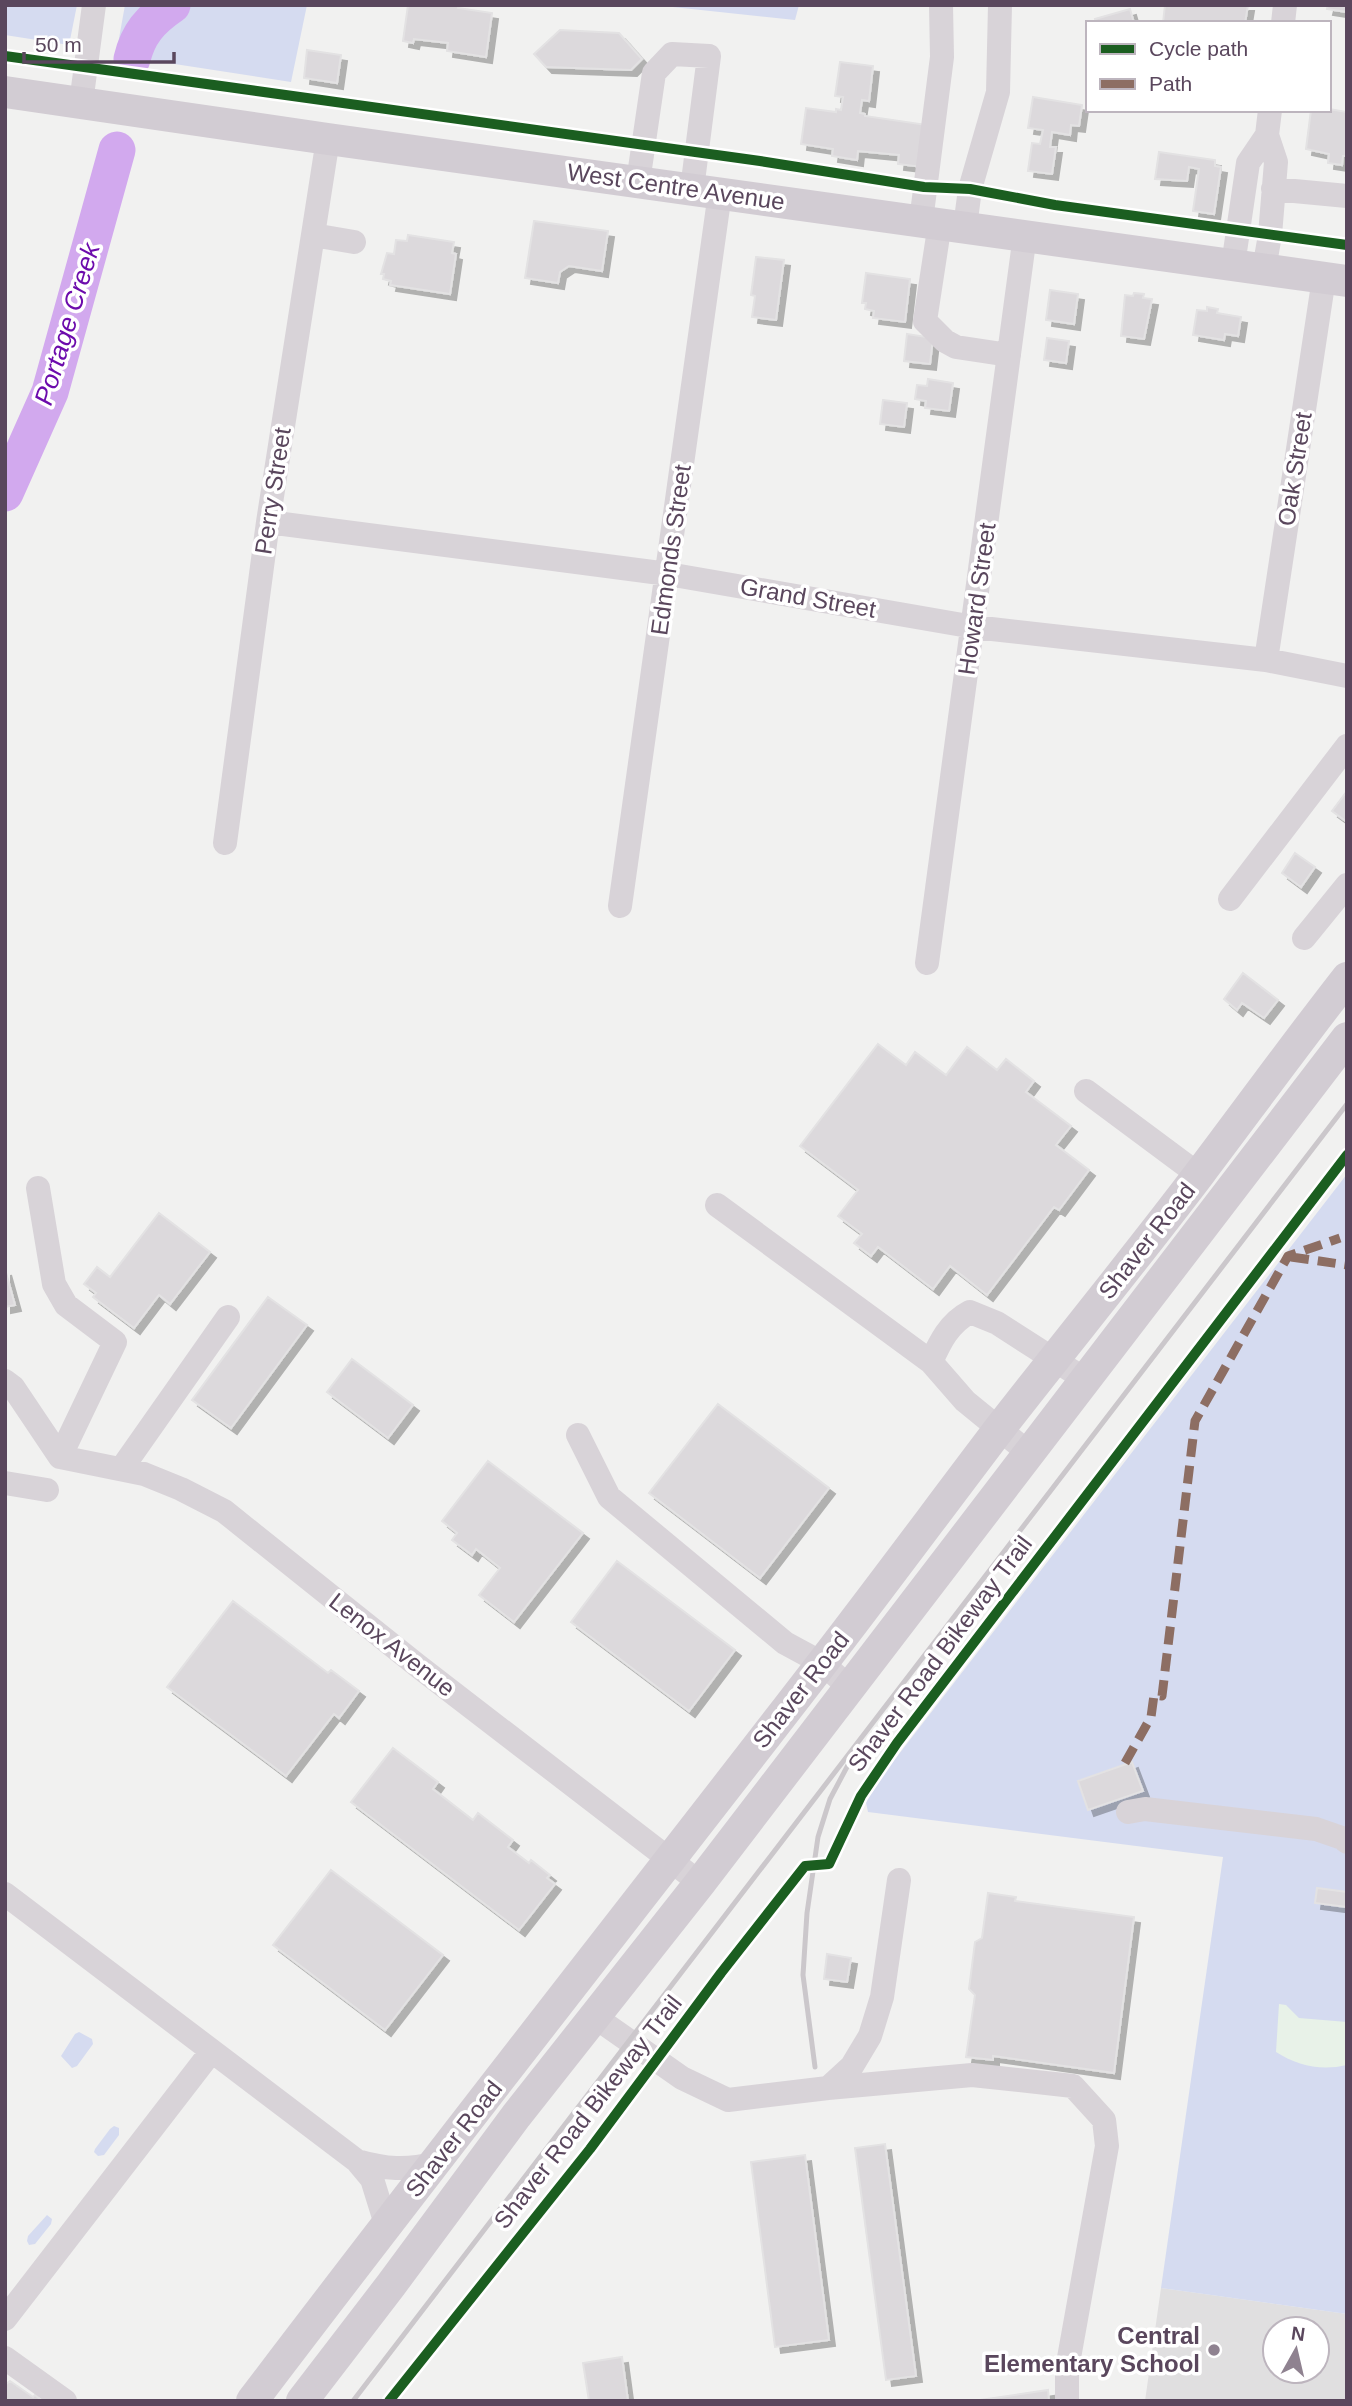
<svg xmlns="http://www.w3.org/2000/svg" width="1352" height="2406" font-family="Arial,sans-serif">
	<defs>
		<filter id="shadow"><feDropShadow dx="6" dy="6" stdDeviation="0" flood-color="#0004"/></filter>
	</defs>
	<rect width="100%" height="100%" fill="#f1f1f0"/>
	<path fill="#e0dfe0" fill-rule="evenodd" d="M 1161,2288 L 1347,2314 L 1347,2401 L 1145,2401 ZM 1275,2329 L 1317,2329 L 1317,2371 L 1275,2371 Z"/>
	<path fill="#d5dbf0" d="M 5,5 L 77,5 L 69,45 L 5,35 Z
		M 125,5 L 307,5 L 291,82 L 116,55 Z
		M 654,5 L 799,5 L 795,20 Z
		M 1347,1174 L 1347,2314 L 1161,2288 L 1223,1857 L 868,1812 L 865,1798 Z
		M 79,2032 L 92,2039 L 93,2044 L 77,2066 L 72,2068 L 61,2056 L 75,2034 Z
		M 114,2126 L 119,2128 L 119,2135 L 104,2155 L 98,2156 L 94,2152 L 95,2149 L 110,2129 Z
		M 47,2215 L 52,2219 L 51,2224 L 35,2244 L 29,2245 L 27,2241 L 28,2236 Z"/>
	<path fill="#e8f2e8" d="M 1279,2004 L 1286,2005 L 1299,2018 L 1347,2022 L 1347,2065 C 1321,2071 1298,2066 1276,2052 Z"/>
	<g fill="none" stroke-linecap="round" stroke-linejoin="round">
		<path stroke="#d2a9ee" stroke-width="37" d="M 132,59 C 138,34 150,20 172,5
			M 5,493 L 50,392 L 117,150"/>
	</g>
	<path fill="#dcd9dc" stroke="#e3e2e3" stroke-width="2" filter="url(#shadow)" d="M 408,5 L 459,5 L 458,8 L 492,13 L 486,57 L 447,51 L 448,43 L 414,39 L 413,43 L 403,41 Z
		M 1165,5 L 1248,5 L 1245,23 L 1163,23 Z
		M 1328,5 L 1347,5 L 1347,12 L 1327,9 Z
		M 1130,9 L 1134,23 L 1096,23 L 1095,19 Z
		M 560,30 L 619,33 L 642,59 L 631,70 L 546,67 L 534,54 Z
		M 307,50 L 341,55 L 337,83 L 304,78 Z
		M 840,62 L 873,66 L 869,101 L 862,100 L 860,113 L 865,114 L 865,116 L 927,125 L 922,167 L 898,164 L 899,155 L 858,151 L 857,160 L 832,156 L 833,149 L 801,144 L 806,108 L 836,112 L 836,109 L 841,110 L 843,97 L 835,96 Z
		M 1033,97 L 1082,105 L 1079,126 L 1071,125 L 1070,135 L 1052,132 L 1050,147 L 1056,147 L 1052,174 L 1028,171 L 1032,143 L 1040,144 L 1043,130 L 1028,128 Z
		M 1329,109 L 1347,112 L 1347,156 L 1343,156 L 1342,165 L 1328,163 L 1329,154 L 1306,149 L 1311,110 L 1322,112 Z
		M 1159,152 L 1215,160 L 1215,166 L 1221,167 L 1214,214 L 1193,211 L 1199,169 L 1189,167 L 1187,181 L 1155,179 Z
		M 534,221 L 608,231 L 602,271 L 569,266 L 560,272 L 558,283 L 525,278 Z
		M 408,235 L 454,242 L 452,253 L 456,254 L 450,294 L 390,285 L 391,281 L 383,279 L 384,274 L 381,274 L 387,253 L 394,254 L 396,240 L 407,241 Z
		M 756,257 L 784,260 L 776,320 L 752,317 L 755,296 L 751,295 Z
		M 866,273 L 910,279 L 905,322 L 873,318 L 874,311 L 865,309 L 866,303 L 862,303 Z
		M 1050,290 L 1078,294 L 1074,324 L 1046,320 Z
		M 1134,293 L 1144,294 L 1143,298 L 1152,299 L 1144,339 L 1121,336 L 1125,295 L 1133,296 Z
		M 1207,307 L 1218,309 L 1217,313 L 1241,317 L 1238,336 L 1225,334 L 1224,340 L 1193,335 L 1197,310 L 1207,311 Z
		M 907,334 L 933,338 L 930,364 L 904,361 Z
		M 1047,338 L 1069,341 L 1066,363 L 1044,360 Z
		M 928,379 L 953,383 L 949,411 L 925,408 L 926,401 L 915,399 L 917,385 L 927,386 Z
		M 883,400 L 907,403 L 904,427 L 880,424 Z
		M 1347,791 L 1347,822 L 1332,811 Z
		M 1295,853 L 1315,867 L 1301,887 L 1282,873 Z
		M 1243,973 L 1278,1000 L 1264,1018 L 1242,1003 L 1237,1010 L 1224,999 Z
		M 878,1044 L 906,1065 L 915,1052 L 946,1075 L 967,1047 L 997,1070 L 1006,1059 L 1034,1081 L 1026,1092 L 1071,1126 L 1056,1145 L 1089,1170 L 1059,1210 L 1054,1207 L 987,1295 L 950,1266 L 933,1289 L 878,1247 L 871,1256 L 854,1243 L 862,1234 L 838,1216 L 858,1190 L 800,1146 Z
		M 159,1213 L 210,1252 L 170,1304 L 159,1295 L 134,1328 L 93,1297 L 96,1293 L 84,1284 L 97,1267 L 110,1277 Z
		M 5,1269 L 15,1305 L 5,1307 Z
		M 268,1297 L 307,1325 L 231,1428 L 192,1400 Z
		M 352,1359 L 413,1405 L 388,1438 L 327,1392 Z
		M 718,1404 L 829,1488 L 760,1578 L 649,1493 Z
		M 488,1461 L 583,1533 L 514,1622 L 479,1595 L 500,1568 L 476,1549 L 472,1555 L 452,1540 L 457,1533 L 442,1521 Z
		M 617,1561 L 735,1650 L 689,1711 L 571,1622 Z
		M 233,1601 L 328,1673 L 331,1670 L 359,1691 L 339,1718 L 334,1714 L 286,1776 L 167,1687 Z
		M 393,1748 L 438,1782 L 433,1789 L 473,1820 L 478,1813 L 513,1840 L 508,1847 L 529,1863 L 531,1860 L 550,1875 L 547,1878 L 555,1884 L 519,1930 L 351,1802 Z
		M 1132,1762 L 1143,1791 L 1088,1810 L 1078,1781 Z
		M 331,1870 L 443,1955 L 385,2030 L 273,1945 Z
		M 1317,1888 L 1347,1892 L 1347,1907 L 1315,1903 Z
		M 988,1893 L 1016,1897 L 1015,1901 L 1134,1917 L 1114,2073 L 993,2056 L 993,2060 L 966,2057 L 975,1995 L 969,1989 L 975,1942 L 982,1938 Z
		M 827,1954 L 851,1958 L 847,1982 L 824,1979 Z
		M 885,2144 L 916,2376 L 886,2380 L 855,2148 Z
		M 805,2155 L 829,2340 L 775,2347 L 751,2162 Z
		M 622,2357 L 628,2401 L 589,2401 L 583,2363 Z
		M 10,2381 L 33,2397 L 35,2395 L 42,2401 L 5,2401 L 5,2385 Z
		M 1048,2390 L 1049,2401 L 973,2401 Z"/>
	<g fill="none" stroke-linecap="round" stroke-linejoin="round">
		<path stroke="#d8d3d8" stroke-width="24" d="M 1283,23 L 1285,5
			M 81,103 L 94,5
			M 638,182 L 654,73 L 672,54 L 709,56 L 692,189
			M 1273,189 L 1347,196
			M 921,221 L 942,57 L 941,5
			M 940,223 L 925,321 L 945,341 L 956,347 L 1009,355
			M 965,227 L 970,189 L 998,92 L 1000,5
			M 313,235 L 354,242
			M 1233,265 L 1248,163 L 1267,135 L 1270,110
			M 1264,269 L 1270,235 L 1276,162 L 1267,135
			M 268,522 L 668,574 L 974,627 L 1266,660 L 1347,676
			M 1266,660 L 1324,278
			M 225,843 L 268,522 L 328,139
			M 1230,899 L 1347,746
			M 620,906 L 720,193
			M 1304,938 L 1347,885
			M 927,963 L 1025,235
			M 1086,1091 L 1199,1175
			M 38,1188 L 54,1284 L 66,1305 L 115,1342 L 60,1457
			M 717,1205 L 931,1362
			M 5,1381 L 13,1387 L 60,1457
			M 578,1435 L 609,1497 L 785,1643 L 822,1663 L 850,1688
			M 1030,1454 L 965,1401 L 931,1362 C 940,1342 949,1323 970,1312 L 997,1323 L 1086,1380
			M 60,1457 L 144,1474 L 181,1489 L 224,1511 L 418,1666 L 700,1883
			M 122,1468 L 228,1317
			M 5,1483 L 47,1490
			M 1128,1812 L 1145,1809 L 1316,1829 L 1342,1838 L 1347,1842
			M 5,1894 L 357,2161 L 372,2179 L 386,2224
			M 595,2017 L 682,2078 L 728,2100 L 828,2088 L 852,2066 L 870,2036 L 882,1997 L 899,1880
			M 828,2088 L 972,2075 L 1073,2086 L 1104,2120 L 1107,2146 L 1067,2369 L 1067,2401
			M 357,2161 C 385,2169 407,2171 435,2163
			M 5,2319 L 211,2052
			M 5,2358 L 65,2401"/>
		<path stroke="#d2ccd3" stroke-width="32" d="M 5,92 L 328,139 L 1347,281
			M 252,2401 C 439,2154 631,1911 820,1666 C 881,1587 940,1507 1000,1428 C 1066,1343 1135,1259 1200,1173 C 1249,1108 1297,1042 1347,978
			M 302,2401 L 391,2285 L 516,2116 L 700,1883 L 1347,1038"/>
		<path stroke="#cbc7cb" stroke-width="5" d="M 815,2067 L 803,1975 L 807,1913 L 818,1837 L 830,1799 L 848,1765
			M 353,2401 L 1347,1104"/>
		<path stroke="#8d6e63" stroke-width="9" stroke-dasharray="18 9" stroke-linecap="butt" d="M 1291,1257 L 1347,1265
			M 1125,1763 L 1151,1717 L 1154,1695 L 1162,1696 L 1195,1421 L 1288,1256 L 1340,1238"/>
		<defs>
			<path id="cycleway" d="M 5,56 L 760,161 L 924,187 L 970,189 L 1055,205 L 1347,245
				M 389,2401 L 590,2149 L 721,1973 L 805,1866 L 829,1864 L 861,1796 L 897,1743 L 1347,1155"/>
		</defs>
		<use href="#cycleway" stroke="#fff" stroke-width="15"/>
		<use href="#cycleway" stroke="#1b5e20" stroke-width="10"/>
	</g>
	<circle fill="#8f8290" stroke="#fff" stroke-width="2.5" cx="1214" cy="2350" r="7"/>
	<g text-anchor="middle" stroke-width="7" stroke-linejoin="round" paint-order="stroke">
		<g font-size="24" fill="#5a475d" stroke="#fff">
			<text transform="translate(676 187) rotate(8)" y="8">West Centre Avenue</text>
			<text transform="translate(1295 469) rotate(-81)" y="8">Oak Street</text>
			<text transform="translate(273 491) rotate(-81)" y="8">Perry Street</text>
			<text transform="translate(671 550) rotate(-82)" y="8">Edmonds Street</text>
			<text transform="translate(808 598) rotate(10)" y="8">Grand Street</text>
			<text transform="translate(977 599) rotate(-82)" y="8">Howard Street</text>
			<text transform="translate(1147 1241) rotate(-52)" y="8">Shaver Road</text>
			<text transform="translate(392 1645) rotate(38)" y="8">Lenox Avenue</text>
			<text transform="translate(940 1654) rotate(-53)" y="8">Shaver Road Bikeway Trail</text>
			<text transform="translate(801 1690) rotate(-52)" y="8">Shaver Road</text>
			<text transform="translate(588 2112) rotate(-52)" y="8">Shaver Road Bikeway Trail</text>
			<text transform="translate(454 2139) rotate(-52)" y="8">Shaver Road</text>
		</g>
		<g font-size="24" font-weight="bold" fill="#5a475d" stroke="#fff" text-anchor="end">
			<text x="1200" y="2344">Central<tspan x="1200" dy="28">Elementary School</tspan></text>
		</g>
		<g font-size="26" font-style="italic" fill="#6c0bac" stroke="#fff">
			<text transform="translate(67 324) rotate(-73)" y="9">Portage Creek</text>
		</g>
	</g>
	<rect width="1352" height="2406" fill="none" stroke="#5a475d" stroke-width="14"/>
	<rect x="1086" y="21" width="245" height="91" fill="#ffffff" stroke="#bdb5be" stroke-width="2"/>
	<rect x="1100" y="44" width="35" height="10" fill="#1b5e20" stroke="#bdb5be" stroke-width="2"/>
	<text x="1149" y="56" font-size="21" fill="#5a475d">Cycle path</text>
	<rect x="1100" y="79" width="35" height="10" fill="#8d6e63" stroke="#bdb5be" stroke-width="2"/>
	<text x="1149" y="91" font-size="21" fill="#5a475d">Path</text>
	<g transform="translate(1296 2350) rotate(8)"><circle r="33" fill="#ffffff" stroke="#bdb5be" stroke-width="2"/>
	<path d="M0-5L12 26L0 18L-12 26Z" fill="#8f8290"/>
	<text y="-10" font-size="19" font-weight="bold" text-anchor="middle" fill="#5a475d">N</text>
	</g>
	<path d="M24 52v10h150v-10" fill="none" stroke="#5a475d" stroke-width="3.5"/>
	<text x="35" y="52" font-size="21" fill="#5a475d" stroke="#ffffff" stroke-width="5" paint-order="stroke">50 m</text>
</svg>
